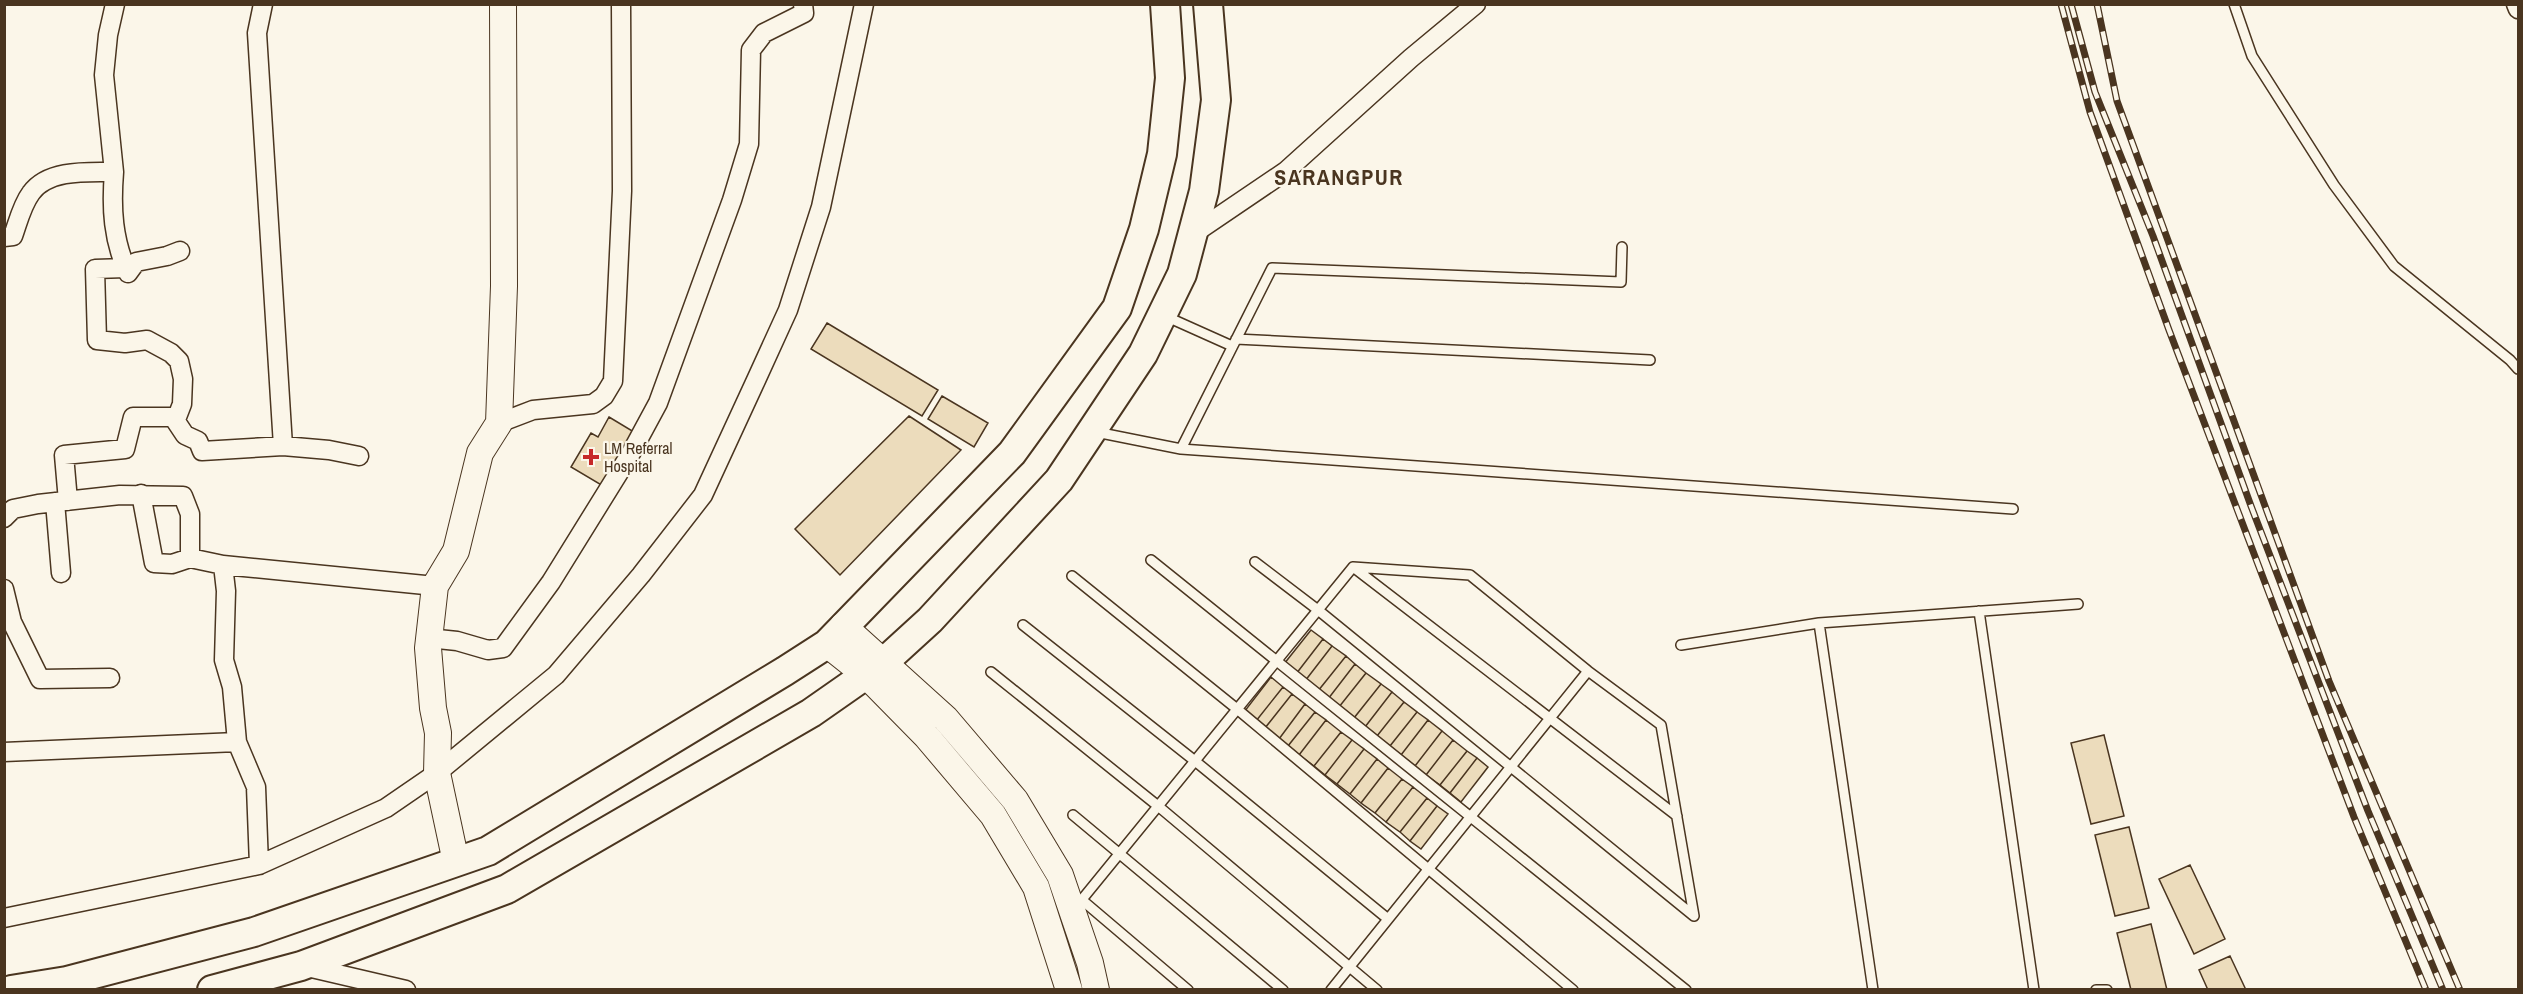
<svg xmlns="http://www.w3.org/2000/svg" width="2523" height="994" font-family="'Archivo Narrow',sans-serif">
	<rect width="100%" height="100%" fill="#fbf6e9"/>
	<path fill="#ecdcbc" stroke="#4a3520" stroke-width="1.5" d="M 827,323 L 938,390 L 922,416 L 811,349 Z
		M 942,396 L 988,423 L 974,447 L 928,419 Z
		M 909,416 L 961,450 L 840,575 L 795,529 Z
		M 609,417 L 634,432 L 603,486 L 571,467 L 591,433 L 598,437 Z
		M 1311,630 L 1323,639 L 1296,674 L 1284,664 Z
		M 1323,639 L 1332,646 L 1305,681 L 1296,674 Z
		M 1332,646 L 1346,656 L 1318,691 L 1305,681 Z
		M 1346,656 L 1355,664 L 1328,699 L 1318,691 Z
		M 1355,664 L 1366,673 L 1339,707 L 1328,699 Z
		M 1366,673 L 1381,684 L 1354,718 L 1339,707 Z
		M 1271,677 L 1283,687 L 1256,721 L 1244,712 Z
		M 1381,684 L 1392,692 L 1365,727 L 1354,718 Z
		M 1283,687 L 1292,694 L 1265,728 L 1256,721 Z
		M 1392,692 L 1404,702 L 1377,736 L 1365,727 Z
		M 1292,694 L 1305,704 L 1279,739 L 1265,728 Z
		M 1404,702 L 1417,712 L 1390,746 L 1377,736 Z
		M 1305,704 L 1315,712 L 1288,746 L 1279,739 Z
		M 1315,712 L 1326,720 L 1299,755 L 1288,746 Z
		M 1417,712 L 1428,720 L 1401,755 L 1390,746 Z
		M 1326,720 L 1341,732 L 1314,766 L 1299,755 Z
		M 1428,720 L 1442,731 L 1415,766 L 1401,755 Z
		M 1442,731 L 1453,740 L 1426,775 L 1415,766 Z
		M 1341,732 L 1352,740 L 1325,775 L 1314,766 Z
		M 2104,735 L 2124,816 L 2091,824 L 2071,743 Z
		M 1352,740 L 1364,749 L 1337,784 L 1325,775 Z
		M 1453,740 L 1467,751 L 1440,785 L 1426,775 Z
		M 1364,749 L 1377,759 L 1350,794 L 1337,784 Z
		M 1467,751 L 1477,758 L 1450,793 L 1440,785 Z
		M 1477,758 L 1488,767 L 1461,802 L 1450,793 Z
		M 1377,759 L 1388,768 L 1361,803 L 1350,794 Z
		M 1388,768 L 1402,779 L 1375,813 L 1361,803 Z
		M 1402,779 L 1413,787 L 1386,822 L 1375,813 Z
		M 1413,787 L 1427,798 L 1400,832 L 1386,822 Z
		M 1427,798 L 1437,806 L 1410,841 L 1400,832 Z
		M 1437,806 L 1448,814 L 1421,849 L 1410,841 Z
		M 2129,827 L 2149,908 L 2115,916 L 2095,835 Z
		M 2190,865 L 2225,939 L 2194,954 L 2159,879 Z
		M 2151,924 L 2167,990 L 2131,990 L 2117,933 Z
		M 2230,956 L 2246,990 L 2208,990 L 2199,970 Z"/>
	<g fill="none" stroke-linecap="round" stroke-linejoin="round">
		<defs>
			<path id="lane" d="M 2234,4 L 2252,56 L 2334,185 L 2394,266 L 2510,360 L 2518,369
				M 1165,316 L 1232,346
				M 1236,339 L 1650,360
				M 1096,432 L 1181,449 L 2013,509
				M 1181,449 L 1272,268 L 1621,282 L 1622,247
				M 1151,560 L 1686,990
				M 1255,562 L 1318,610 L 1694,916
				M 1353,567 L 1677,816
				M 1072,576 L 1237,709 L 1573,990
				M 1979,611 L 2034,990
				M 1819,623 L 1873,990
				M 1023,625 L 1195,761 L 1388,919
				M 1681,645 L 1819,623 L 2078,604
				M 991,672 L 1158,806 L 1377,990
				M 1073,815 L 1283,990
				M 1082,900 L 1188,990
				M 1075,908 L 1353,567 L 1470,575 L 1588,671 L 1661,725 L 1694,916
				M 1331,990 L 1588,671
				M 2096,990 L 2107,990"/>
			<path id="street" d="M 263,4 L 257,33 L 283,446
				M 2516,4 L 2518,9
				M 114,172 C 111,209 113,240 128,273 L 136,262 L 167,256 L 180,251
				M 1193,234 L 1286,171 L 1411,58 L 1476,4
				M 4,237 L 13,236 C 18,222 22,205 31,193 C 48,169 88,172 114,172 L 104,75 L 108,35 L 115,4
				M 173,417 L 185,435 L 198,441 L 202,451 L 283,446 L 329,450 L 359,456
				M 499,423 L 533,410 L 593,404 L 604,396 L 613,381 L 622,191 L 621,4
				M 141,494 L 154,563 L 172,564 L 190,558
				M 68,501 L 64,455 L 125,449 L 133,417 L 177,417 L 182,404 L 183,379 L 179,361 L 171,353 L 147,340 L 125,343 L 97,340 L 95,269 L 126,268
				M 55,502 L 61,573
				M 4,518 L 13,509 L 38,504 L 120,495 L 183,496 L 190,514 L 190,558 L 223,565 L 226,591 L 224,660 L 232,687 L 237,742 L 256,787 L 259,865
				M 223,565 L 435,586
				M 4,589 L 12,622 L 40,679 L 110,678
				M 428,638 L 457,641 L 488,650 L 503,648 L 551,582 L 631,453 L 658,403 L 732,200 L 749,144 L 751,50 L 764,33 L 804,13 L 803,4
				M 4,752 L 237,742
				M 4,918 L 259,865 L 386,808 L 437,773 L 556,675 L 641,575 L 703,495 L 757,378 L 788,310 L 821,207 L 864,4
				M 303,966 L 406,990"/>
			<path id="secondary" d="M 843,626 L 946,719 L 1015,800 L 1060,875 L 1090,963 L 1096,990
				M 827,644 L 866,675 L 927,737 L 993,815 L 1036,887 L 1069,990
				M 456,862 L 437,773 L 438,733 L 433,708 L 428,648 L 435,586 L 456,551 L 480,453 L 499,423 L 504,286 L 503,4"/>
			<path id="primary" d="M 11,990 L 67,981 L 254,932 L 488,851 L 785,671 L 827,644 L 1012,453 L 1117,308 L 1144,229 L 1162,154 L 1170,78 L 1165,4
				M 212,990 L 301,966 L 507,889 L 811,713 L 884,662 L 930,620 L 1059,480 L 1143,354 L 1182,274 L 1204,191 L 1216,100 L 1208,4"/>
		</defs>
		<use href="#lane" stroke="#4a3520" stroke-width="12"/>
		<use href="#street" stroke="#4a3520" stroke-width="21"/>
		<use href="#secondary" stroke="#4a3520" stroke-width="28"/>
		<use href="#primary" stroke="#4a3520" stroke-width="32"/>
		<use href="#lane" stroke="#fbf6e9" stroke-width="9"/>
		<use href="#street" stroke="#fbf6e9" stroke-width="18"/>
		<use href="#secondary" stroke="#fbf6e9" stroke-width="26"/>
		<use href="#primary" stroke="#fbf6e9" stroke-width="28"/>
		<defs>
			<path id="rail" d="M 2061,4 L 2090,112 L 2169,330 L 2354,817 L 2426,990
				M 2071,4 L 2095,92 L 2153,236 L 2251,506 L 2368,811 L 2443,990
				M 2097,4 L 2117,101 L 2329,681 L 2460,990"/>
		</defs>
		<use href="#rail" stroke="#4a3520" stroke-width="7"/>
		<use href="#rail" stroke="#fbf6e9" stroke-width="4.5" stroke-dasharray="14" stroke-linecap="butt"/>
	</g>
	<path fill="#c62828" stroke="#fbf6e9" stroke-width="2" d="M588 448h6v6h6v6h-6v6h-6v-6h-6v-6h6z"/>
	<g text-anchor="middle" stroke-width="4.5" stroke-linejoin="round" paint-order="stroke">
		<g font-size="16" fill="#4a3520" stroke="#fbf6e9" text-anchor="start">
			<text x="604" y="454">LM Referral<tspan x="604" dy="18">Hospital</tspan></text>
		</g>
		<g font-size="22" font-weight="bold" letter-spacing="1.5" fill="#4a3520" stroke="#fbf6e9">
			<text x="1339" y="185">SARANGPUR</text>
		</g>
	</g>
	<rect width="2523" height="994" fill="none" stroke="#4a3520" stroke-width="12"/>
</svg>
